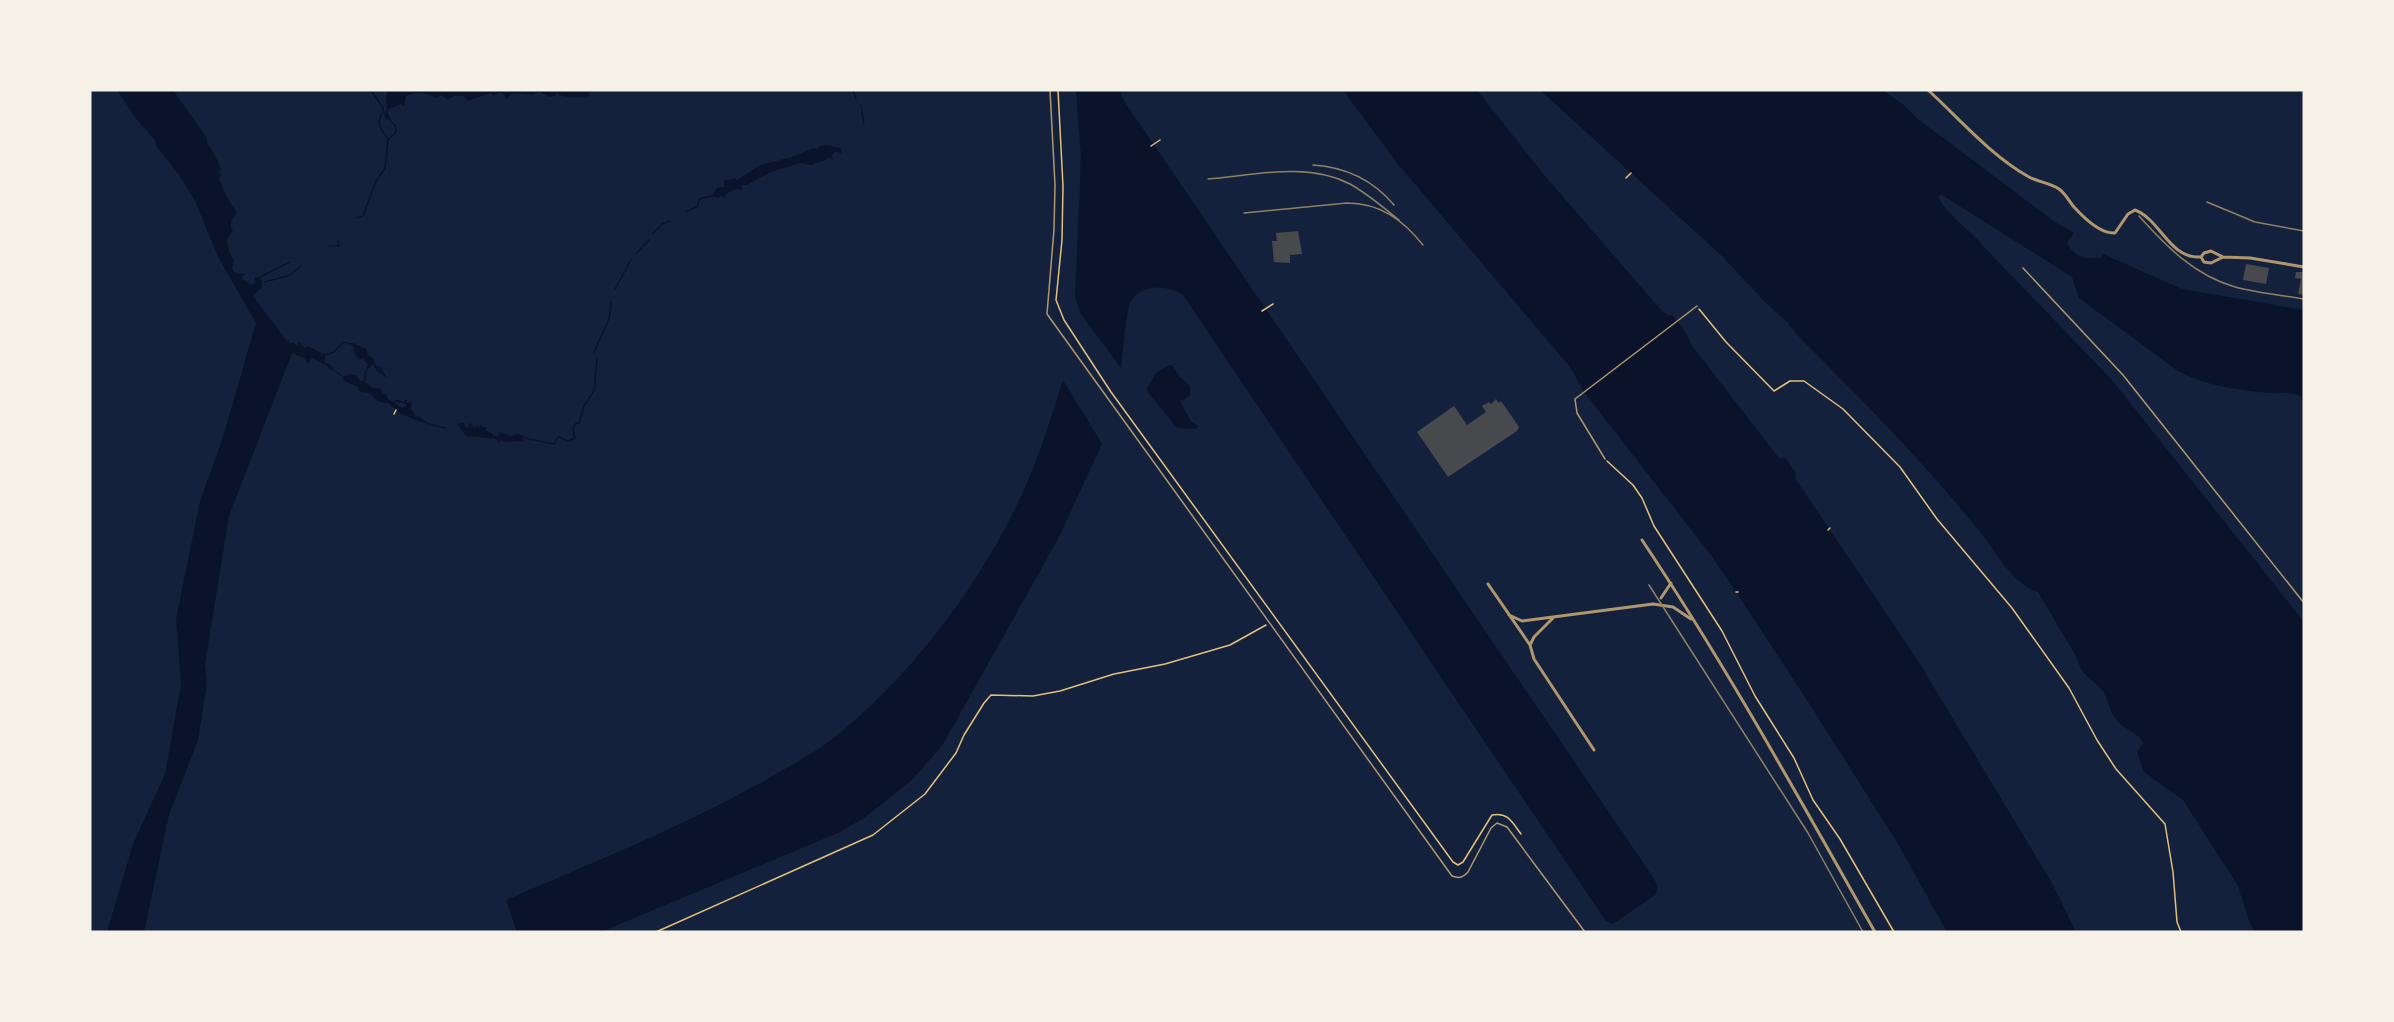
<svg xmlns="http://www.w3.org/2000/svg" width="2394" height="1022" font-family="Roboto,sans-serif">
	<rect width="100%" height="100%" fill="#14213d"/>
	<path fill="#0b132b" d="M 117,90 L 173,90 L 207,138 L 207,143 L 217,159 L 221,170 L 218,173 L 222,174 L 219,178 L 226,196 L 237,213 L 231,221 L 231,228 L 233,230 L 227,240 L 229,251 L 234,261 L 232,267 C 235,277 239,272 246,274 L 242,276 L 243,280 L 252,285 L 257,281 L 254,281 L 255,277 L 261,278 C 264,292 260,287 253,296 L 287,341 L 289,340 L 289,344 L 293,342 L 297,346 L 299,342 L 304,348 L 308,346 L 325,355 L 325,363 L 331,365 L 334,370 L 329,369 L 326,365 L 311,358 L 308,364 L 306,362 L 306,359 L 292,353 L 229,516 L 205,664 L 207,683 L 198,740 L 169,815 L 144,932 L 107,932 L 133,844 L 165,774 L 181,684 L 176,619 L 200,501 L 222,440 L 256,323 L 218,257 L 196,203 L 180,176 L 157,147 L 155,140 L 137,120 Z
		M 388,90 L 593,90 L 589,93 L 590,96 C 579,98 569,98 559,95 L 557,92 L 555,96 L 550,97 L 539,92 L 532,95 L 512,93 L 506,100 L 503,93 L 498,93 L 494,96 L 490,93 L 468,101 L 464,96 L 454,96 L 447,100 L 442,95 L 436,98 C 427,93 416,91 406,96 L 404,106 L 401,104 L 387,110 L 392,123 L 388,119 L 386,121 L 384,114 L 387,109 L 386,97 Z
		M 1076,90 L 1121,90 L 1122,98 L 1653,877 L 1658,887 L 1655,895 L 1613,924 L 1605,920 L 1183,295 C 1167,285 1143,283 1131,301 C 1126,310 1123,355 1121,368 L 1080,313 L 1075,296 L 1081,158 Z
		M 1343,90 L 1477,90 L 1545,176 L 1662,311 L 1669,316 L 1672,315 L 1683,328 L 1693,347 L 1779,458 L 1786,459 L 1796,473 L 1795,478 L 1920,664 L 2052,883 L 2076,932 L 1947,932 L 1898,844 L 1812,708 L 1736,592 L 1710,554 L 1584,392 L 1570,367 L 1397,163 Z
		M 1540,90 L 1882,90 L 1904,105 L 1918,119 L 2055,222 L 2074,233 L 2067,242 C 2075,259 2083,258 2101,258 L 2103,254 L 2182,289 L 2304,310 L 2304,402 L 2301,399 L 2302,397 C 2291,391 2282,394 2270,393 C 2237,390 2204,386 2175,369 L 2079,298 L 2072,277 L 1942,195 L 1938,196 C 1946,216 1973,231 1986,249 L 2112,380 L 2304,622 L 2304,932 L 2255,932 L 2250,924 L 2238,886 L 2183,800 L 2144,772 L 2137,752 L 2143,743 C 2136,730 2128,732 2119,723 C 2108,712 2109,699 2102,690 C 2091,678 2080,674 2077,658 L 2038,592 C 2015,585 2000,559 1987,541 C 1930,468 1866,404 1801,339 L 1788,323 L 1764,301 L 1723,257 Z
		M 825,145 L 841,148 L 842,153 L 835,152 L 832,156 L 833,160 L 830,158 L 811,165 L 800,163 L 771,172 L 747,185 L 741,185 L 743,190 L 736,189 L 726,194 L 724,198 L 721,196 L 718,198 L 712,196 L 717,188 L 724,187 L 724,181 L 735,178 L 737,180 L 760,165 L 792,157 L 814,148 L 817,150 L 820,146 Z
		M 353,343 L 366,349 L 369,356 L 374,359 L 375,365 L 381,367 L 387,378 L 377,371 L 373,364 L 365,372 L 368,365 L 363,358 L 359,360 L 353,351 L 354,348 L 351,344 Z
		M 1169,365 L 1172,365 L 1180,377 L 1190,386 L 1190,396 L 1180,401 L 1190,420 L 1199,427 L 1196,429 L 1177,428 L 1146,390 L 1156,373 Z
		M 350,374 L 356,375 L 360,381 L 364,381 L 373,388 L 380,388 L 383,394 L 386,394 L 388,399 L 402,408 L 407,405 L 404,403 L 405,399 L 407,400 L 407,403 L 409,402 L 412,404 L 410,409 L 413,411 L 415,417 L 418,416 L 434,427 L 401,414 L 388,403 C 381,403 375,401 371,394 L 359,391 L 357,387 L 343,380 L 344,376 Z
		M 1063,380 L 1102,444 L 1058,539 L 942,746 L 911,781 L 864,818 L 840,832 L 601,932 L 517,932 L 506,900 C 594,862 685,826 769,778 C 790,766 812,754 831,740 C 913,676 989,574 1029,478 C 1043,446 1052,413 1063,380 Z
		M 464,422 L 465,427 L 473,428 L 469,426 L 470,422 L 475,429 L 476,425 L 478,428 L 482,424 L 482,427 L 487,427 L 486,431 L 492,433 L 493,436 L 498,436 L 500,432 L 511,436 L 516,434 L 523,435 L 524,441 L 506,442 L 501,440 L 498,444 L 496,439 L 466,436 L 457,424 Z"/>
	<g fill="none" stroke-linecap="round" stroke-linejoin="round">
		<path stroke="#0b132b" stroke-width="1.5" d="M 371,90 L 383,108 L 384,114
			M 853,90 L 856,99
			M 861,105 L 864,124
			M 382,113 C 376,124 381,130 388,139
			M 687,211 L 697,207 L 700,199 L 712,196
			M 357,218 L 363,216 L 376,181 L 385,168 L 388,140 L 396,132 L 396,127 L 392,122
			M 653,234 L 662,224 L 670,221
			M 329,246 L 339,246 L 338,241
			M 636,254 L 649,240
			M 260,277 L 290,262
			M 264,282 L 288,276 L 302,265
			M 615,289 L 631,260
			M 594,352 L 609,319 L 611,302
			M 325,355 L 334,352 L 343,342 L 352,344
			M 333,370 L 345,378
			M 364,383 L 366,371
			M 393,403 L 397,401 L 405,403
			M 433,425 L 445,428
			M 525,438 L 554,444 L 558,437 L 569,441 L 575,438 L 573,430 L 575,424 L 579,423 L 584,406 L 594,391 L 597,359"/>
	</g>
	<path fill="#48494c" d="M 1298,231 L 1302,254 L 1290,255 L 1290,263 L 1274,262 L 1272,241 L 1277,241 L 1276,233 Z
		M 2246,264 L 2269,268 L 2266,284 L 2243,280 Z
		M 2296,272 L 2304,272 L 2304,295 L 2298,294 L 2301,279 L 2295,278 Z
		M 1496,399 L 1499,403 L 1501,401 L 1519,427 L 1517,431 L 1448,477 L 1417,432 L 1454,406 L 1467,425 L 1486,412 L 1482,406 L 1489,402 L 1491,404 Z"/>
	<g fill="none" stroke-linecap="round" stroke-linejoin="round">
		<path stroke="#e5c07b" stroke-width="1.5" d="M 1058,90 L 1063,186 L 1062,240 L 1056,300 L 1064,320 L 1111,392 L 1453,862 L 1458,865 L 1463,862 L 1492,815 C 1508,812 1512,822 1521,834
			M 1151,146 L 1160,140
			M 1626,178 L 1631,173
			M 1699,309 L 1726,342 L 1774,391 L 1790,381 L 1804,381 L 1843,409 L 1900,467 L 1937,519 L 2012,608 L 2069,688 L 2097,740 L 2116,769 L 2165,824 L 2173,872 L 2177,922 L 2181,932
			M 1262,311 L 1273,304
			M 394,414 L 396,410
			M 1607,461 L 1633,485 L 1642,498 L 1654,526 L 1722,631 L 1755,696 L 1794,758 L 1813,800 L 1840,839 L 1894,932
			M 1828,530 L 1830,528
			M 1736,592 L 1738,592
			M 656,932 L 873,835 L 925,794 L 956,753 L 964,735 L 984,703 L 991,695 L 1033,696 L 1060,691 L 1114,674 L 1165,664 L 1230,645 L 1266,625"/>
		<path stroke="#b1986c" stroke-width="1.5" d="M 1050,90 L 1055,185 L 1054,229 L 1047,314 L 1452,876 C 1460,879 1463,877 1468,872 L 1491,828 L 1497,823 L 1507,827 L 1585,932
			M 2023,268 L 2123,375 L 2304,603
			M 1605,459 L 1577,413 L 1575,399 L 1697,306"/>
		<path stroke="#b1986c" stroke-width="3" d="M 1928,90 C 1961,120 1990,155 2029,177 C 2038,182 2050,183 2059,189 C 2065,193 2069,201 2074,207 C 2084,218 2100,234 2115,233 L 2128,214 L 2135,210 C 2161,220 2169,259 2201,257
			M 2223,257 L 2211,263 L 2204,262 L 2201,257 L 2204,253 L 2211,251 L 2223,257 L 2250,258 L 2304,267
			M 1642,540 C 1727,667 1800,800 1875,932
			M 1488,584 L 1530,645 L 1534,659 L 1594,750
			M 1661,598 L 1671,583
			M 1509,615 L 1522,621 L 1653,604 L 1673,607 L 1691,619
			M 1530,645 L 1534,637 L 1554,617"/>
		<path stroke="#918062" stroke-width="1.5" d="M 1313,165 C 1345,167 1373,180 1394,205
			M 1208,179 C 1255,175 1307,162 1350,184 C 1368,194 1384,208 1399,220
			M 2207,202 L 2255,222 L 2304,231
			M 1244,213 L 1347,203 C 1380,203 1403,220 1423,245
			M 2139,216 C 2167,247 2194,275 2235,287 C 2257,293 2281,295 2304,299
			M 1649,585 L 1808,833 L 1863,932"/>
	</g>
	<rect width="2394" height="1022" fill="none" stroke="#f6f1e7" stroke-width="183"/>
</svg>
